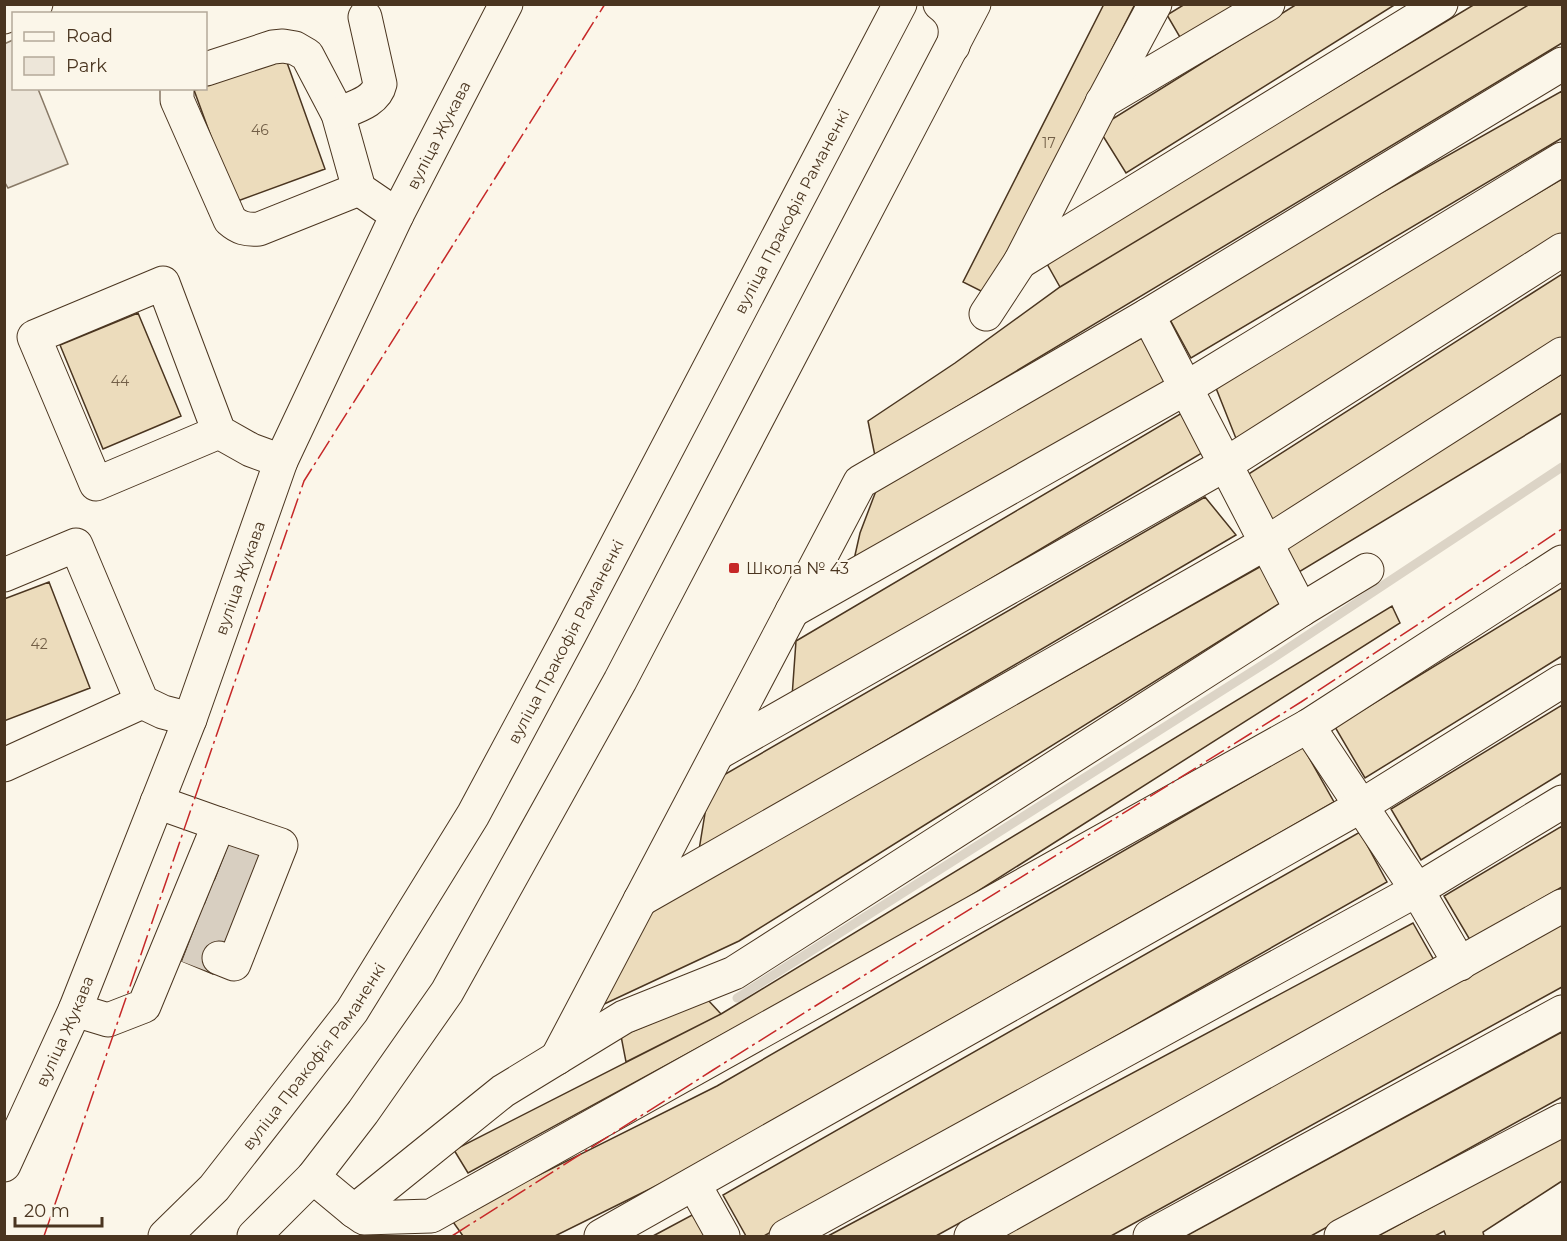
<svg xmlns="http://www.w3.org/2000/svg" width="1567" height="1241" font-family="Montserrat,sans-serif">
	<rect width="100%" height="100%" fill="#fbf6e9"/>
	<path fill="#ede6d9" stroke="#887966" stroke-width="1.5" d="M 13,40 L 14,88 L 38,89 L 68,164 L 8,188 L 4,181 L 4,44 Z"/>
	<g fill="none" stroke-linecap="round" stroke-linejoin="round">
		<path stroke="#dcd4c6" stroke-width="9" d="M 737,998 L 1264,664 L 1562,467"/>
	</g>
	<path fill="#ecdcbc" stroke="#4a3520" stroke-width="1.5" d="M 1104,4 L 1135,4 L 987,294 L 963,282 Z
		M 1185,4 L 1240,4 L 1181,39 L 1167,15 Z
		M 1297,4 L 1396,4 L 1126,173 L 1098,128 Z
		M 1475,4 L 1530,4 L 1060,287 L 1046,262 Z
		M 1530,4 L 1562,4 L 1562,43 L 875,456 L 868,421 L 955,363 L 1060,287 Z
		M 285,57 L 325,169 L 235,202 L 194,90 L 206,88 L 206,86 Z
		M 1562,91 L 1562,138 L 1191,358 L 1167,314 Z
		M 1562,179 L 1562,240 L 1237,441 L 1214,383 Z
		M 1562,274 L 1562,342 L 1271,526 L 1247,475 Z
		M 138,313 L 181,416 L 103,449 L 60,345 Z
		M 1147,335 L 1172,378 L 853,564 L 860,533 L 879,483 Z
		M 1562,374 L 1562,413 L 1299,572 L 1285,546 Z
		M 1192,407 L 1212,447 L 792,697 L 796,641 Z
		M 1205,497 L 1236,535 L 699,850 L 710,783 Z
		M 1265,564 L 1285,600 L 739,941 L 600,1006 L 630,922 Z
		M 49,582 L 90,688 L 4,721 L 4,599 Z
		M 1562,588 L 1562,656 L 1365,778 L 1335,727 Z
		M 1392,606 L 1400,623 L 931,921 L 468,1173 L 454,1150 L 721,1014 Z
		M 1562,705 L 1562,773 L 1421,860 L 1391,809 Z
		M 1303,747 L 1334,802 L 664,1182 L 555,1236 L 463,1236 L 451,1219 L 717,1086 Z
		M 1562,826 L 1562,887 L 1470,940 L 1444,896 Z
		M 1360,832 L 1387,882 L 764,1236 L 746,1236 L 723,1195 Z
		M 232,837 L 263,849 L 213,974 L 182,961 Z
		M 1413,923 L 1435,962 L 936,1236 L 828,1236 Z
		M 1562,924 L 1562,987 L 1111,1236 L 999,1236 Z
		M 708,1000 L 721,1014 L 626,1062 L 621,1036 Z
		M 1562,1032 L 1562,1097 L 1311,1236 L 1186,1236 Z
		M 1562,1136 L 1562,1181 L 1483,1232 L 1484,1236 L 1446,1236 L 1444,1231 L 1435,1236 L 1378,1236 Z
		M 694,1214 L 705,1236 L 653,1236 Z"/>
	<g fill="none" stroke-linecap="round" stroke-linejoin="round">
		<path stroke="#d8cfc1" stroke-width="33" stroke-dasharray="33 16" stroke-linecap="butt" d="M 227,849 L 258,860
			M 219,870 L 250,882
			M 208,896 L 240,908
			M 198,920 L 229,932
			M 188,946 L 219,958"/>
		<defs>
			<g id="minor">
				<path d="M 940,4 C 955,15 958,29 953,46"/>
				<path d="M 4,17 L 36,4"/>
				<path d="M 206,69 L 273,47 L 283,46 L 295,48 L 307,55 L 338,114 L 359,189 L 397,215"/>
				<path d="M 177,88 L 177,100 L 230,220 C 239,228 246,230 259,229 L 359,189"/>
				<path d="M 1102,102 L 1268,4"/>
				<path d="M 338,114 C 354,107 376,102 380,84 L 365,17"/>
				<path d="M 1020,262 L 1441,4"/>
				<path d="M 986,314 L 1020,262 L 1102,103 L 1155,4"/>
				<path d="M 219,432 L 96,484 L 34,337 L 163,283 L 219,432 L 251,450 L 281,461"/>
				<path d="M 4,575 L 76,545 L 142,702 L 163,712 L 190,719"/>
				<path d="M 1301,610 L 1367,570"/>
				<path d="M 792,611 L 1186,388 L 1562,159"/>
				<path d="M 1308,726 L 1417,890 L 1460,964"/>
				<path d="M 718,753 L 1226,464 L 1562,250"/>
				<path d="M 4,765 L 142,702"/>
				<path d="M 640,900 L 1266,543 L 1562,354"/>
				<path d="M 219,958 L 234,964 L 281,845 L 219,824"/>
				<path d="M 75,1010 L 108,1020 L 144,1006 L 219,824 L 157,802"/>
				<path d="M 557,1058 L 860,482 L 1148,315 L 1562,64"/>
				<path id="s1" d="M 4,1165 L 75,1010 L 190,719 L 281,461 L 397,215 L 506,4"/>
				<path d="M 313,1177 L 354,1211 L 503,1091 L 624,1017 L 734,973 L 1301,610 L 1148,315"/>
				<path d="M 694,1184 L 723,1236"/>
				<path d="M 354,1211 L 364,1218 L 431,1216 L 1308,726 L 1562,562"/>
				<path id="s2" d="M 165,1236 L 214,1188 L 352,1011 L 473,815 L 570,634 L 900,4"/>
				<path d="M 254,1236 L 313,1177 L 363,1112 L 447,992 L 620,681 L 974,4"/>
				<path d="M 601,1236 L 1361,806 L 1562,681"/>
				<path d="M 786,1236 L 1417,890 L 1562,802"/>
				<path d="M 971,1236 L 1562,906"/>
				<path d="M 1150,1236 L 1562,1012"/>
				<path d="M 1341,1236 L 1562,1120"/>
			</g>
		</defs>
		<use href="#minor" stroke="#4a3520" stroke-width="35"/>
		<use href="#minor" stroke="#fbf6e9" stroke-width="33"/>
		<path stroke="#c62828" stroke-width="1.5" stroke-dasharray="21 4.5 3 4.5" stroke-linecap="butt" d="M 44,1236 L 304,481 L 605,4
			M 452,1236 L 713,1070 L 1301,702 L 1562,529"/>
	</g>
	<rect fill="#c62828" stroke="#fbf6e9" stroke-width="2" x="728" y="562" width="12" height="12" rx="3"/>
	<g text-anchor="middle" stroke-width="4.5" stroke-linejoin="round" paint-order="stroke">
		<g font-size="14" fill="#725f47">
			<text x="260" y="135">46</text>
			<text x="1049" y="148">17</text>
			<text x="120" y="386">44</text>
			<text x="39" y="649">42</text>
		</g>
		<g font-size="16" fill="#4a3520" stroke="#fbf6e9">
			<text dy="6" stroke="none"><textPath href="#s1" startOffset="1119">вуліца Жукава</textPath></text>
			<text dy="6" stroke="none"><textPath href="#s2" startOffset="1206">вуліца Пракофія Раманенкі</textPath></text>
			<text dy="6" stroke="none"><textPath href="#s1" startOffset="633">вуліца Жукава</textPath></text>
			<text dy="6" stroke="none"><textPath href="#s2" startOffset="720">вуліца Пракофія Раманенкі</textPath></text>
			<text dy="6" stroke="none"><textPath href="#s1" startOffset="147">вуліца Жукава</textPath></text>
			<text dy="6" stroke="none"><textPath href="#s2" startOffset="234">вуліца Пракофія Раманенкі</textPath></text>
		</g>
		<g font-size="16" fill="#4a3520" stroke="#fbf6e9" text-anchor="start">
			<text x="746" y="574">Школа № 43</text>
		</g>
	</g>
	<rect width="1567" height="1241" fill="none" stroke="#4a3520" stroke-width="12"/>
	<rect x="12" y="12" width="195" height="78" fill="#fbf6e9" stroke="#b4a999" stroke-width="1.5"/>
	<rect x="24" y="32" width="30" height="9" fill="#fbf6e9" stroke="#b4a999" stroke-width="1.5"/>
	<text x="66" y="42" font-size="18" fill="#4a3520">Road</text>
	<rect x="24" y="57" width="30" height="18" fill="#ede6d9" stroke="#b4a999" stroke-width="1.5"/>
	<text x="66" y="72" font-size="18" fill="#4a3520">Park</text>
	<path d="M15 1217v9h87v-9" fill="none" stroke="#4a3520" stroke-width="3"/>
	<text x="24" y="1217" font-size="18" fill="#4a3520" stroke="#fbf6e9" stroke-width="4.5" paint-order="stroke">20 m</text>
</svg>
